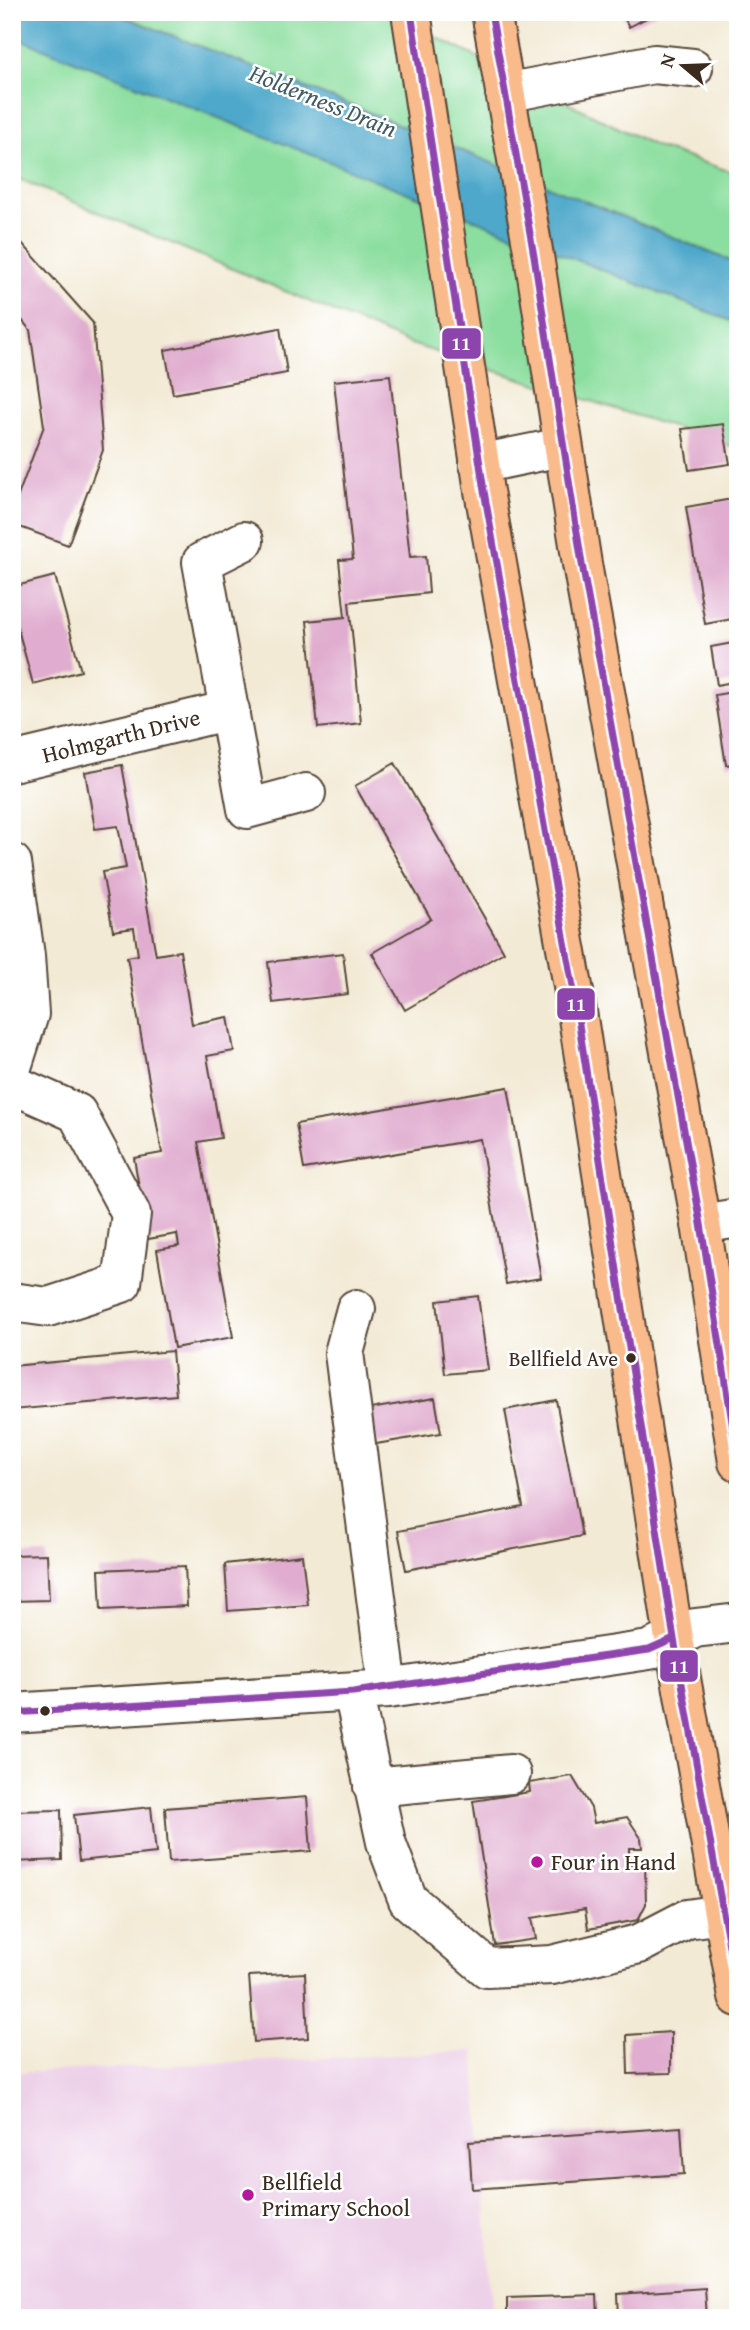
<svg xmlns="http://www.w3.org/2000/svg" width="750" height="2330" font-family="'Gentium Book Plus',serif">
	<rect width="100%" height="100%" fill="#fff"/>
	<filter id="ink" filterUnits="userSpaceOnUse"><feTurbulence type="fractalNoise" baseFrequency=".0143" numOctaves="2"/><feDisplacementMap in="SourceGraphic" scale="14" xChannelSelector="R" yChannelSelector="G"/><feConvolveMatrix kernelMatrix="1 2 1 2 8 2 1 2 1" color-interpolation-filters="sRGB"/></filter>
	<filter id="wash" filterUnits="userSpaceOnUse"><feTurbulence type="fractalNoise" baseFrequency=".00686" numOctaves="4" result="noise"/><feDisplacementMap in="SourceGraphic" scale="28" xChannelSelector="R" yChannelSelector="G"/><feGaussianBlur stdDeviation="1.57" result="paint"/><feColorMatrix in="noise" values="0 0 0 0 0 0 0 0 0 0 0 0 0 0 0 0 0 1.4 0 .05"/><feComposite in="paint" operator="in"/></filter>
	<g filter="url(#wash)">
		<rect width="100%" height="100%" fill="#f3ead5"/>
		<path fill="#edd1e9" d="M 474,2051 L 493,2318 L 12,2318 L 12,2073 Z"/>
		<path fill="#8bde9f" stroke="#63845e" stroke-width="2" d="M 112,12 L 386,12 L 659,148 L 738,174 L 738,448 L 408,343 L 12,176 L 12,35 L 387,184 L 378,117 Z"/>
		<path fill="#4da8cb" stroke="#446974" stroke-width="2" d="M 12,12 L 112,12 L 378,116 L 738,264 L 738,324 L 12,36 Z"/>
		<g id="blocks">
			<path fill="#e0accf" d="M 621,12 L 658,12 L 629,27 Z
				M 12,239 L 22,243 L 93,323 L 103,450 L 68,545 L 12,524 L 12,512 L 44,426 L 30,330 L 12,308 Z
				M 280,328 L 287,373 L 173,394 L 165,350 Z
				M 390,375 L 410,557 L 426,556 L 429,593 L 349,602 L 361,723 L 318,728 L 307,621 L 345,617 L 339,560 L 353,559 L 334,381 Z
				M 723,424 L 730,464 L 689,470 L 682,429 Z
				M 738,498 L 738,618 L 705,624 L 686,507 Z
				M 55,576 L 81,671 L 33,684 L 12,607 L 12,587 Z
				M 738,642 L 738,681 L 717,685 L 711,647 Z
				M 738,691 L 738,763 L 726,765 L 715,695 Z
				M 395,763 L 504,952 L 405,1010 L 372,953 L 431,919 L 355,786 Z
				M 122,765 L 156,955 L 180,951 L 192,1024 L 228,1017 L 234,1051 L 207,1056 L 221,1138 L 198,1142 L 233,1337 L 174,1348 L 157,1250 L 179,1246 L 177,1234 L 148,1239 L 134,1158 L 162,1153 L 127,957 L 138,955 L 134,928 L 113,931 L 102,872 L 126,868 L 118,826 L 95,829 L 85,772 Z
				M 343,953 L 348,994 L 273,1003 L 268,962 Z
				M 508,1087 L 541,1278 L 506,1284 L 480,1139 L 304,1169 L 296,1124 Z
				M 478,1296 L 488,1370 L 445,1374 L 437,1301 Z
				M 172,1351 L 176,1395 L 12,1410 L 12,1366 Z
				M 435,1398 L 441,1433 L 376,1444 L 370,1409 Z
				M 556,1400 L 582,1536 L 406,1570 L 398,1531 L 523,1507 L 505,1410 Z
				M 47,1554 L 49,1600 L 12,1601 L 12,1555 Z
				M 302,1555 L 308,1605 L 228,1611 L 225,1564 Z
				M 185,1566 L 187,1606 L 101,1610 L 99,1570 Z
				M 572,1776 L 591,1808 L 594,1823 L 627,1817 L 641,1838 L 642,1848 L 629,1848 L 629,1865 L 645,1864 L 646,1904 L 638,1920 L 588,1929 L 585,1909 L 532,1918 L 536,1939 L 495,1945 L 473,1801 L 530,1792 L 529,1783 Z
				M 307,1797 L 311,1851 L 169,1862 L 165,1808 Z
				M 151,1807 L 156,1853 L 79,1861 L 74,1815 Z
				M 61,1810 L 62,1860 L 12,1862 L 12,1811 Z
				M 305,1973 L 308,2038 L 254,2042 L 249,1976 Z
				M 671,2032 L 671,2073 L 628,2074 L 627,2035 Z
				M 681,2127 L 684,2174 L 472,2189 L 469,2142 Z
				M 705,2288 L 707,2318 L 619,2318 L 618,2294 Z
				M 597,2295 L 598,2318 L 507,2318 L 507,2298 Z"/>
		</g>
	</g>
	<g filter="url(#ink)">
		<use href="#blocks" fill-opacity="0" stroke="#574739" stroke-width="2"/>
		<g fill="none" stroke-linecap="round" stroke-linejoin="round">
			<defs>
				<path id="minor" d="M 505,93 L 654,64 L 693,68
					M 479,464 L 562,447
					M 244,541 L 202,562 L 247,809 L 306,793
					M 12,762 L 230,710
					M 12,863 L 25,956 L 29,1014 L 12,1067
					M 12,1084 L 77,1113 L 131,1214 L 122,1283 L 48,1307 L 12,1302
					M 701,1224 L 738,1218
					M 356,1309 L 344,1353 L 388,1689
					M 353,1692 L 386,1842 L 408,1900 L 487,1968 L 552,1965 L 639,1944 L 687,1919 L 722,1914
					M 12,1713 L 388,1689 L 649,1650 L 695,1628 L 738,1623
					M 373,1787 L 511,1774"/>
				<path id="highway" d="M 411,12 L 484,491 L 574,992 L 674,1639 L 738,1997
					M 491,12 L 534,256 L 582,564 L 701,1224 L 738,1462"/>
			</defs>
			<use href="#minor" stroke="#574739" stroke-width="42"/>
			<use href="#highway" stroke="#574739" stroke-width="42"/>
			<use href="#minor" stroke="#fff" stroke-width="38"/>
			<use href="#highway" stroke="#fabb8c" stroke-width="38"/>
			<defs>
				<path id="bus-1" d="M 411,12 L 484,491 L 574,992 L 674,1639 L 738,1996
					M 491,12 L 534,256 L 582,564 L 701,1224 L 738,1460
					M 12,1713 L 353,1692 L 649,1650 L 674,1639"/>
			</defs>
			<use href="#bus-1" stroke="#fff" stroke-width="12"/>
			<use href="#bus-1" stroke="#8e44ad" stroke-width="7"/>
		</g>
	</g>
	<g fill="#3b2a1e" stroke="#fff" stroke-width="2.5">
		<circle cx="631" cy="1358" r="6"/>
		<circle cx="45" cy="1711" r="6"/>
	</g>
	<g fill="#b5179e" stroke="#fff" stroke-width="2.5">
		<circle cx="537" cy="1862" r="7"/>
		<circle cx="248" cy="2195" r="7"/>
	</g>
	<g text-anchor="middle" stroke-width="5" stroke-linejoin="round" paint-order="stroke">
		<g font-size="21" fill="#3b2a1e" stroke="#fff" text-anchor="end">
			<text x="618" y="1366">Bellfield Ave</text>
		</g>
		<g font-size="23" fill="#3b2a1e" stroke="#fff">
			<text transform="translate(121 736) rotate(-14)" y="8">Holmgarth Drive</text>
		</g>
		<g font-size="23" fill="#3b2a1e" stroke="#fff" text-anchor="start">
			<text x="551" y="1870">Four in Hand</text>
			<text x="262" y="2190">Bellfield<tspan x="262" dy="26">Primary School</tspan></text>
		</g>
		<g font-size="24" font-style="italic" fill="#425c63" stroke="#fff">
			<text transform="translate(323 101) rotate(22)" y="8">Holderness Drain</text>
		</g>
	</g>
	<g stroke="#fff" stroke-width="2.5">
		<rect x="441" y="327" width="41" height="33" rx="7" fill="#8e44ad"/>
		<rect x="556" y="987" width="40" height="34" rx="7" fill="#8e44ad"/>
		<rect x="659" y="1649" width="40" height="34" rx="7" fill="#8e44ad"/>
	</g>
	<g font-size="19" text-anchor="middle" font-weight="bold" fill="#fff">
		<text x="461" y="350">11</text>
		<text x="576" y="1011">11</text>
		<text x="679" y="1673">11</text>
	</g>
	<rect width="750" height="2330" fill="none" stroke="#fff" stroke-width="42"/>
	<g transform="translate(683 66) rotate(289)" stroke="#ffffff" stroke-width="5" paint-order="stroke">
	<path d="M0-5L12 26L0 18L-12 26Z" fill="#3b2a1e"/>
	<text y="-10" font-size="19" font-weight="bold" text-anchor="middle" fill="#3b2a1e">N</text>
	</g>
</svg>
